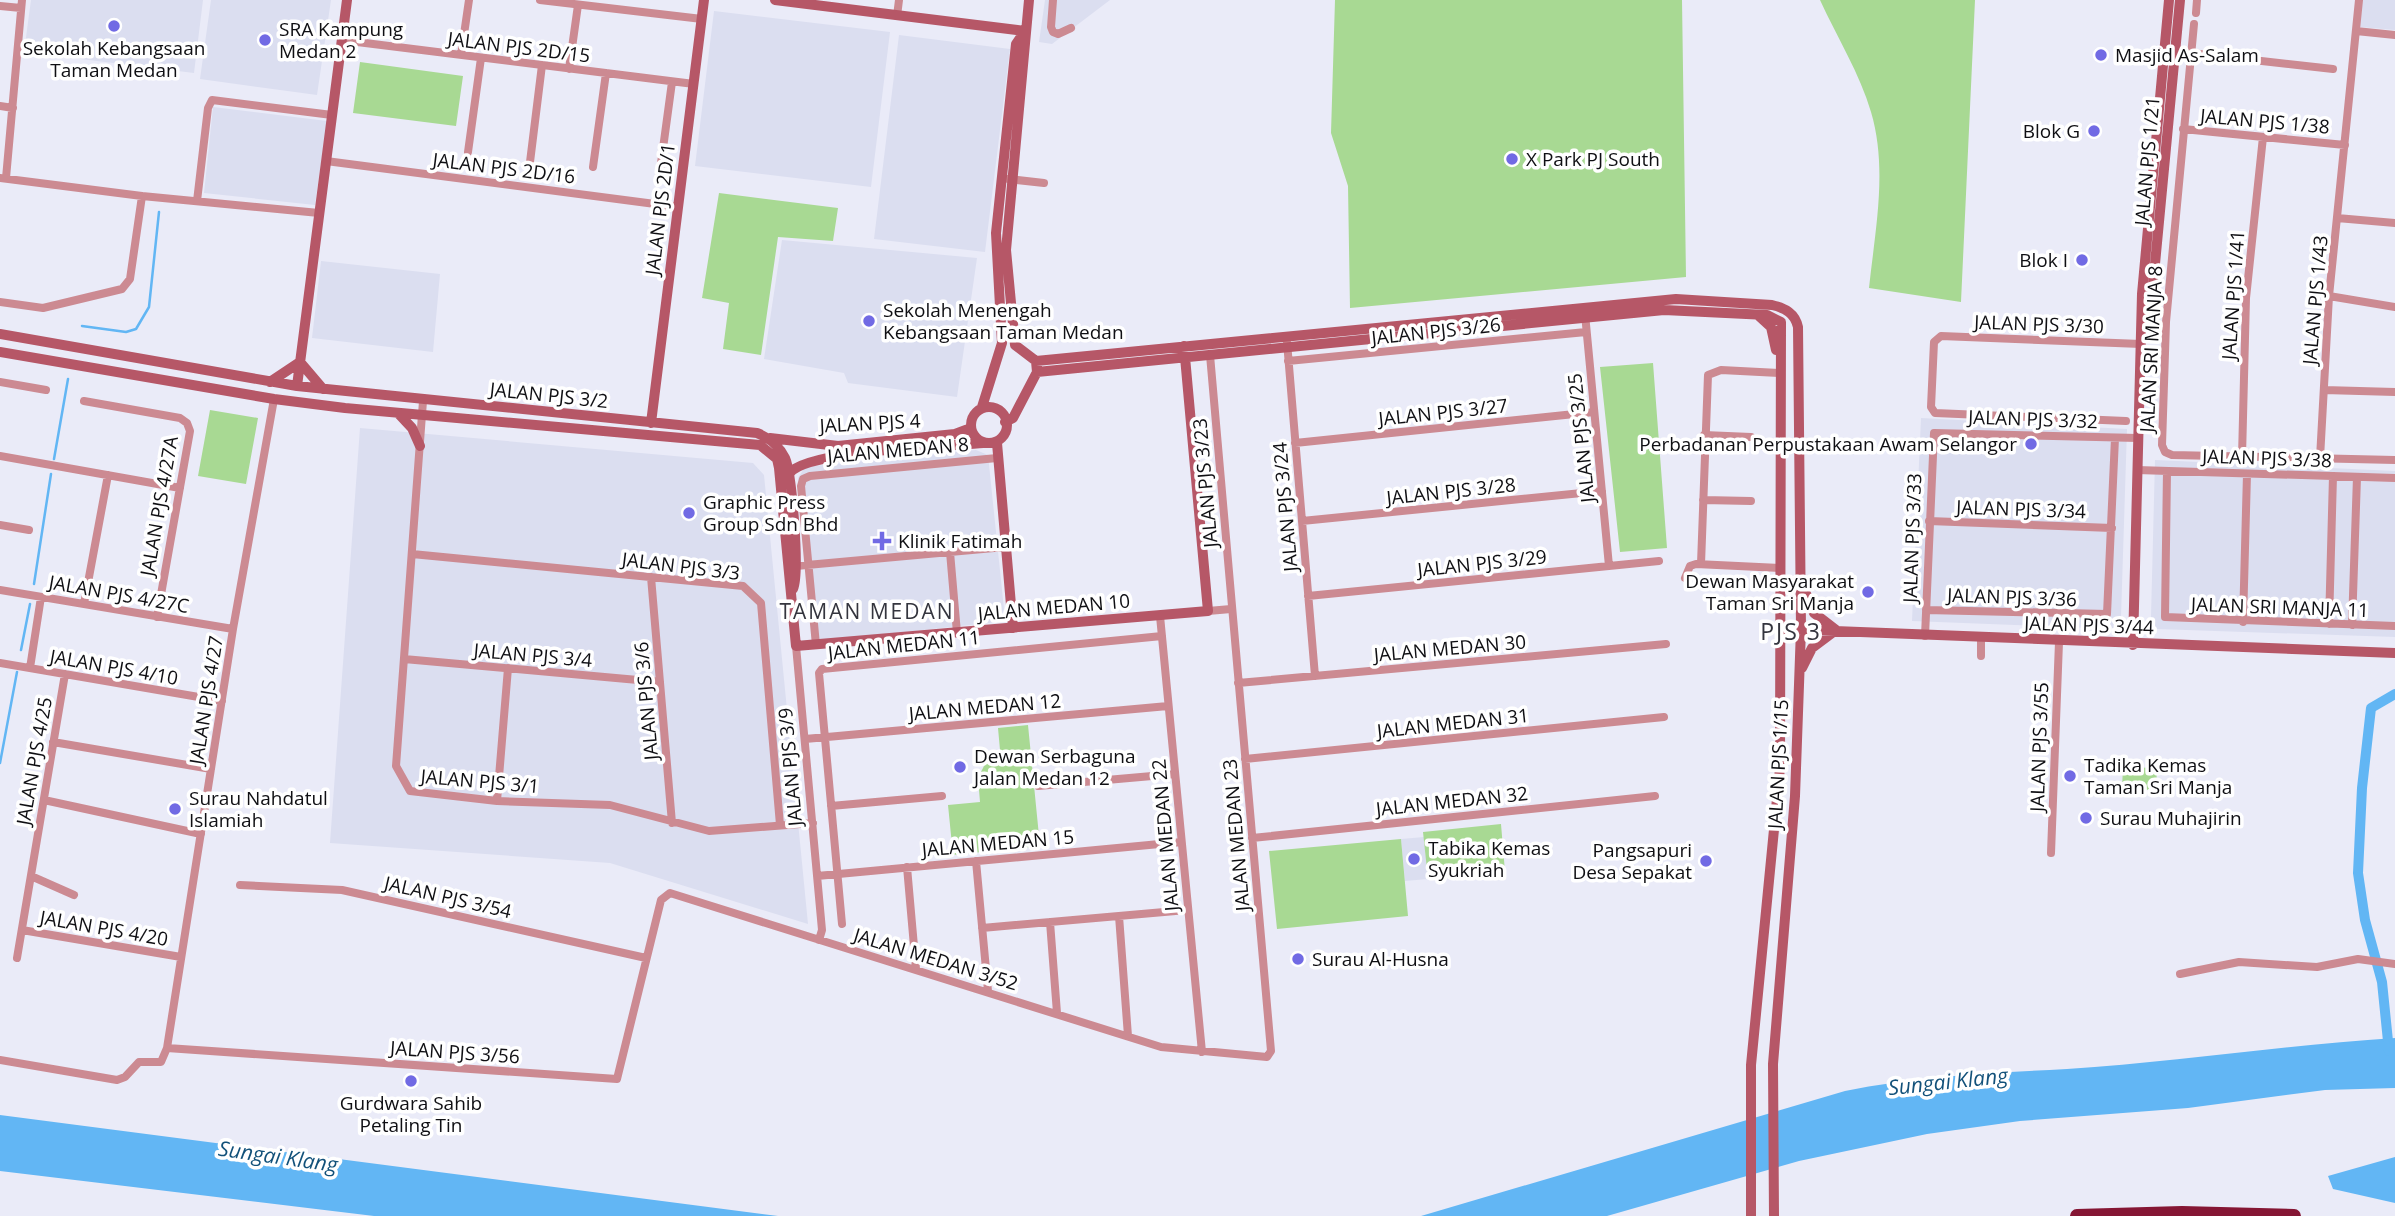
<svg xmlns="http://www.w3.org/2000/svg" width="2395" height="1216" font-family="'Open Sans',sans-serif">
	<rect width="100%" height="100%" fill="#eaebf8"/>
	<path fill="#dbdef0" d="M 31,0 L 203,0 L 194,73 L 24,52 Z
		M 211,0 L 331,0 L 317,95 L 200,79 Z
		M 1045,0 L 1110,0 L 1052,44 L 1039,42 Z
		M 2362,0 L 2395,0 L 2395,30 L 2360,27 Z
		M 714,11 L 890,32 L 871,187 L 695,166 Z
		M 899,35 L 1010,49 L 985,252 L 874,239 Z
		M 213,107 L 327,121 L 315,205 L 204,193 Z
		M 782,240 L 977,258 L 957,397 L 848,383 L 844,373 L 764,359 Z
		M 321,261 L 440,274 L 433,352 L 312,338 Z
		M 1921,418 L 2127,429 L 2121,617 L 2113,629 L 1912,621 Z
		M 360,428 L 753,463 L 764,475 L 808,924 L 610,863 L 330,843 Z
		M 976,450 L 988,455 L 1004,609 L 998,622 L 820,641 L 812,636 L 798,478 L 805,467 Z
		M 2155,460 L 2395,471 L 2395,637 L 2157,629 L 2151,617 Z
		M 1424,837 L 1428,879 L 1405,881 L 1401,839 Z"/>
	<path fill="#a8d993" d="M 1335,0 L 1682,0 L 1686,277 L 1350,308 L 1348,186 L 1331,133 Z
		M 1820,0 L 1975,0 L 1961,302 L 1869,288 C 1875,231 1888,169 1871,112 C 1860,74 1837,37 1820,0 Z
		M 360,62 L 463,76 L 456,126 L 353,113 Z
		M 719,193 L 838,208 L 833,241 L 778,237 L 761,355 L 723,349 L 729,303 L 702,298 Z
		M 1653,363 L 1667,548 L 1620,552 L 1600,367 Z
		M 210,410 L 258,418 L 246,484 L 198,476 Z
		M 1028,725 L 1040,846 L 953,855 L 948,805 L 980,802 L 978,778 L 986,762 L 1001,761 L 998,728 Z
		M 2123,767 L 2157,768 L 2156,790 L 2122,789 Z
		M 1501,824 L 1505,872 L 1428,879 L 1423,832 Z
		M 1401,839 L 1408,916 L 1277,929 L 1269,851 Z"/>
	<path fill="#62b6f4" d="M 2395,1038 L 2395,1088 L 2325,1090 L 2188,1108 L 2020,1121 L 1927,1134 L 1799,1161 L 1607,1216 L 1421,1216 L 1845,1091 C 1919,1076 1992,1073 2067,1069 C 2176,1062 2285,1045 2395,1038 Z
		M 0,1115 L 778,1216 L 374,1216 L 0,1171 Z
		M 2395,1157 L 2395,1203 L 2333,1189 L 2328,1176 Z"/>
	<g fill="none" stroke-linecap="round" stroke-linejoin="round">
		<path stroke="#62b6f4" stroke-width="2.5" d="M 82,326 L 126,332 L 136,329 L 149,307 L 159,212
			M 54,459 L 68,379
			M 34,584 L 51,474
			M 21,650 L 30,604
			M 0,763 L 17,672"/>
		<path stroke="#62b6f4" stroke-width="10" d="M 2389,1051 L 2382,982 L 2365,920 L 2358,873 L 2362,788 L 2371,708 L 2395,694"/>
		<path stroke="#cc8a92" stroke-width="8" d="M 540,0 L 702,19
			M 1053,0 L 1051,27 L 1053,32 L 1058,34 L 1071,28
			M 0,6 L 21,8
			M 2196,13 L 2197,0
			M 897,16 L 899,0
			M 2194,24 L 2166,322 L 2162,445 L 2165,452 L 2172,455 L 2395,460
			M 2356,31 L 2395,35
			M 341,40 L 694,84
			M 2191,53 L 2333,69
			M 461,55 L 469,0
			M 569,69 L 578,5
			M 0,106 L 13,108
			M 2183,129 L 2345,145
			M 468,152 L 481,58
			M 326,161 L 678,207
			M 530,162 L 542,65
			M 593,167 L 606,73
			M 0,178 L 142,196 L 319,213
			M 6,178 L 22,0
			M 659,178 L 672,82
			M 1008,179 L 1044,183
			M 197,201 L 208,108 L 212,100 L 332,115
			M 2337,218 L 2395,223
			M 2329,296 L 2395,307
			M 0,302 L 43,308 L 122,289 L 130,279 L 142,196
			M 1585,314 L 1609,566
			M 1287,342 L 1315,676
			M 1288,361 L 1586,332
			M 0,382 L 46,390
			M 2324,390 L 2395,392
			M 84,401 L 180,418 L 187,423 L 190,431 L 157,617
			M 423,401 L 396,766 L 410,791 L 497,801 L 610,805 L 709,831 L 813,823
			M 2126,421 L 1935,413 L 1931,407 L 1934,342 L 1941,336 L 2141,344
			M 1704,435 L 1751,437
			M 1295,443 L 1594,412
			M 0,456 L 180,488
			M 2242,457 L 2246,298 L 2263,137
			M 2320,458 L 2329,296 L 2359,0
			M 2137,470 L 2395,478
			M 2167,471 L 2165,617 L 2395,626
			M 1703,500 L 1751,501
			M 1302,521 L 1602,491
			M 1929,521 L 2112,528
			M 0,525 L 29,530
			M 950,552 L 957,633
			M 412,554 L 743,586 L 761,603 L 780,825
			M 1701,564 L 1708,375 L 1721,370 L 1779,373
			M 796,566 L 1005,547
			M 651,577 L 672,823
			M 1685,578 L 1690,566 L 1696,564 L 1781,568
			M 0,590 L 233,629
			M 1308,596 L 1659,561
			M 84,604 L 108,475
			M 1926,610 L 2107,614 L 2115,438
			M 1208,611 L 1231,609
			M 1160,616 L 1202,1052
			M 2243,622 L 2247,474
			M 2329,624 L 2333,476
			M 2352,625 L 2357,477
			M 1925,636 L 1934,433 L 2138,438
			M 816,645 L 801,486 L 803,479 L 810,476 L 997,458
			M 796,646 L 822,930 L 819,940
			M 1981,656 L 1981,639
			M 404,659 L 660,682
			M 0,663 L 222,701
			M 30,668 L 41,597
			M 1238,683 L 1666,644
			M 805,739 L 1168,706
			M 53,742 L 211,769
			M 1245,759 L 1664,717
			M 1038,786 L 1175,774
			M 44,800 L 201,834
			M 497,801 L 508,668
			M 831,806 L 942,796
			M 1252,838 L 1655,796
			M 2051,853 L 2059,642
			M 976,861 L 988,991
			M 907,867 L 916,969
			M 31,876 L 74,895
			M 817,876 L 1181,842
			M 240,885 L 342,890 L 646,958
			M 1119,916 L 1128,1036
			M 1050,922 L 1057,1013
			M 842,924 L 819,673 L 822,669 L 1162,636
			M 982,928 L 1187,910
			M 22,930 L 181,957
			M 17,958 L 65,674
			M 2180,974 L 2239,962 L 2317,967 L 2358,959 L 2395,964
			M 167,1048 L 617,1079 L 661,900 L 670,893 L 1161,1047 L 1267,1057 L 1271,1051 L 1210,355
			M 0,1060 L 117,1080 L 125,1077 L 139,1062 L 161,1062 L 167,1048 L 233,629 L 274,399"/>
		<path stroke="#b65767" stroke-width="10" d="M 775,0 L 1025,31
			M 2145,310 L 2153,285 L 2180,0
			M 1759,316 L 1771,327 L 1776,350
			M 0,334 L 297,386 L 757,433 C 770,438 779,446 785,458 C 792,475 800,573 793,589
			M 0,352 L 274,399 L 345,408 L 760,445 L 777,459 L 779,468 L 796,646 L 1208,611 L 1184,346
			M 1036,361 L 1676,299 L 1772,305 C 1785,308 1795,313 1798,327 L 1801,629 L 1795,796 L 1773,1064 L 1774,1216
			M 300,362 L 323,389
			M 1037,372 L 1664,310 L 1767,315 L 1781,322 L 1780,768 L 1751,1065 L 1751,1216
			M 270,382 L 300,362
			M 297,386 L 347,0
			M971 425a18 18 0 1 1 36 0a18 18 0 1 1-36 0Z
			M 982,407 L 1002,343 L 996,233 L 1016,44 L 1025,31
			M 398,413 L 412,428 L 420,446
			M 1005,422 L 1013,418 L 1037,372 L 1036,361 L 1015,345 L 1006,250 L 1029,0
			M 651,423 L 704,0
			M 770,438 L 838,446 L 955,434 L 971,428
			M 997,443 L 1013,628
			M 789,474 C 803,450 951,446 983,443
			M 1804,589 L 1814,613 L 1836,630
			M 1783,629 L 2395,653
			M 2133,645 L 2142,294 L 2169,0
			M 1802,668 L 1812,648 L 1836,630"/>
		<path stroke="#851634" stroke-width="14" d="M 2077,1216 L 2182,1213 L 2294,1216"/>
	</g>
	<g fill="#716ae4" stroke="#fff" stroke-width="2.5">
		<circle cx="114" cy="26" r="7"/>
		<circle cx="265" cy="40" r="7"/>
		<circle cx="2101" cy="55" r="7"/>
		<circle cx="2094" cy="131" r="7"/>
		<circle cx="1512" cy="159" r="7"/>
		<circle cx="2082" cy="260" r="7"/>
		<circle cx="869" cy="321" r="7"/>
		<circle cx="2031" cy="444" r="7"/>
		<circle cx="689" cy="513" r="7"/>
		<path d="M878.5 530.5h7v7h7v7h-7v7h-7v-7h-7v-7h7z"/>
		<circle cx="1868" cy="592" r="7"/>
		<circle cx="960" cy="767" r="7"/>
		<circle cx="2070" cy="776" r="7"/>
		<circle cx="175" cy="809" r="7"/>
		<circle cx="2086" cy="818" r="7"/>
		<circle cx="1414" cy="859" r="7"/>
		<circle cx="1706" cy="861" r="7"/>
		<circle cx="1298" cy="959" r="7"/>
		<circle cx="411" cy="1081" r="7"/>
	</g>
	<g text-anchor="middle" stroke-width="7" stroke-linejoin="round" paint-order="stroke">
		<g font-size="19" fill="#0f0f13" stroke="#fff" text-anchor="start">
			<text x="279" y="36">SRA Kampung<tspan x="279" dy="22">Medan 2</tspan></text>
			<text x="114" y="55" text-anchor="middle">Sekolah Kebangsaan<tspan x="114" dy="22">Taman Medan</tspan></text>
			<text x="2115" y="62">Masjid As-Salam</text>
			<text x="2080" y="138" text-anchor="end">Blok G</text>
			<text x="1526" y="166">X Park PJ South</text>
			<text x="2068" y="267" text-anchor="end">Blok I</text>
			<text x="883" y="317">Sekolah Menengah<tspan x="883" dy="22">Kebangsaan Taman Medan</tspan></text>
			<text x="2017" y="451" text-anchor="end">Perbadanan Perpustakaan Awam Selangor</text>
			<text x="703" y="509">Graphic Press<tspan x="703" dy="22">Group Sdn Bhd</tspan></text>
			<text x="898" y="548">Klinik Fatimah</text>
			<text x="1854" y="588" text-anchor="end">Dewan Masyarakat<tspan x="1854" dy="22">Taman Sri Manja</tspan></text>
			<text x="974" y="763">Dewan Serbaguna<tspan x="974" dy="22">Jalan Medan 12</tspan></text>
			<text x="2084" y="772">Tadika Kemas<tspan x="2084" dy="22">Taman Sri Manja</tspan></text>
			<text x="189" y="805">Surau Nahdatul<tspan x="189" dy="22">Islamiah</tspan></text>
			<text x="2100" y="825">Surau Muhajirin</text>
			<text x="1428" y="855">Tabika Kemas<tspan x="1428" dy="22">Syukriah</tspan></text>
			<text x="1692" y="857" text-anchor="end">Pangsapuri<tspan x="1692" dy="22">Desa Sepakat</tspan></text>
			<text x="1312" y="966">Surau Al-Husna</text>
			<text x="411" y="1110" text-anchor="middle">Gurdwara Sahib<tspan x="411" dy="22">Petaling Tin</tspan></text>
		</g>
		<g font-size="19" fill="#0f0f13" stroke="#fff">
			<text transform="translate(519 47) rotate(7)" y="7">JALAN PJS 2D/15</text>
			<text transform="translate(2265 121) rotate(5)" y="7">JALAN PJS 1/38</text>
			<text transform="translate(2147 161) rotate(-85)" y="7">JALAN PJS 1/21</text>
			<text transform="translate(504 168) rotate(7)" y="7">JALAN PJS 2D/16</text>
			<text transform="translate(660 209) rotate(-83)" y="7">JALAN PJS 2D/1</text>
			<text transform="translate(2233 295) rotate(-86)" y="7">JALAN PJS 1/41</text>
			<text transform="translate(2315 300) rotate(-85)" y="7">JALAN PJS 1/43</text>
			<text transform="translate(2039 324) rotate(2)" y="7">JALAN PJS 3/30</text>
			<text transform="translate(1436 331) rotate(-6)" y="7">JALAN PJS 3/26</text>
			<text transform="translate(2151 349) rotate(-87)" y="7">JALAN SRI MANJA 8</text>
			<text transform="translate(549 395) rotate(6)" y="7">JALAN PJS 3/2</text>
			<text transform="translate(1443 412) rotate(-6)" y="7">JALAN PJS 3/27</text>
			<text transform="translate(2033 419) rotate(2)" y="7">JALAN PJS 3/32</text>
			<text transform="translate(870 423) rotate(-3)" y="7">JALAN PJS 4</text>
			<text transform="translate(1581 438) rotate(-96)" y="7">JALAN PJS 3/25</text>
			<text transform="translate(898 450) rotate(-5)" y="7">JALAN MEDAN 8</text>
			<text transform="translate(2267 458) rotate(2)" y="7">JALAN PJS 3/38</text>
			<text transform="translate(1205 483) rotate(-95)" y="7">JALAN PJS 3/23</text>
			<text transform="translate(1451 491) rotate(-6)" y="7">JALAN PJS 3/28</text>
			<text transform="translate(159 506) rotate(-80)" y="7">JALAN PJS 4/27A</text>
			<text transform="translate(1285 507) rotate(-95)" y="7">JALAN PJS 3/24</text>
			<text transform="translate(2021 509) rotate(2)" y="7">JALAN PJS 3/34</text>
			<text transform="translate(1912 538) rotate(-88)" y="7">JALAN PJS 3/33</text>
			<text transform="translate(1482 563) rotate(-6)" y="7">JALAN PJS 3/29</text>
			<text transform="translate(681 566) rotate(7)" y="7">JALAN PJS 3/3</text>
			<text transform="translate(119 594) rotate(10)" y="7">JALAN PJS 4/27C</text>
			<text transform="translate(2012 597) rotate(2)" y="7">JALAN PJS 3/36</text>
			<text transform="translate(1054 607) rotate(-5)" y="7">JALAN MEDAN 10</text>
			<text transform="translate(2280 607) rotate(2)" y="7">JALAN SRI MANJA 11</text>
			<text transform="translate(2089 625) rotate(2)" y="7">JALAN PJS 3/44</text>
			<text transform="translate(904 645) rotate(-6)" y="7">JALAN MEDAN 11</text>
			<text transform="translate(1450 648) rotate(-5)" y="7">JALAN MEDAN 30</text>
			<text transform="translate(533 655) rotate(5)" y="7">JALAN PJS 3/4</text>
			<text transform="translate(114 667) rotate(10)" y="7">JALAN PJS 4/10</text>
			<text transform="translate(206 700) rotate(-81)" y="7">JALAN PJS 4/27</text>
			<text transform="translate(646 701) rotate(-95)" y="7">JALAN PJS 3/6</text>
			<text transform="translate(985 707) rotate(-5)" y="7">JALAN MEDAN 12</text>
			<text transform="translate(1453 723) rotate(-6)" y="7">JALAN MEDAN 31</text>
			<text transform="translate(2039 747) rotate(-88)" y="7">JALAN PJS 3/55</text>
			<text transform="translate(34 761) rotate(-80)" y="7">JALAN PJS 4/25</text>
			<text transform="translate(1778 764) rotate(-87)" y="7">JALAN PJS 1/15</text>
			<text transform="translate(790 767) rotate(-95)" y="7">JALAN PJS 3/9</text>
			<text transform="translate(480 781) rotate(5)" y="7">JALAN PJS 3/1</text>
			<text transform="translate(1452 801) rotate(-6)" y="7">JALAN MEDAN 32</text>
			<text transform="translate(1165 835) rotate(-95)" y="7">JALAN MEDAN 22</text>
			<text transform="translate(1236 835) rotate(-95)" y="7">JALAN MEDAN 23</text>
			<text transform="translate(998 843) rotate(-5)" y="7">JALAN MEDAN 15</text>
			<text transform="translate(448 897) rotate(13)" y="7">JALAN PJS 3/54</text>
			<text transform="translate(104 928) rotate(10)" y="7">JALAN PJS 4/20</text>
			<text transform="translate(936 959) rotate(17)" y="7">JALAN MEDAN 3/52</text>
			<text transform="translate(455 1052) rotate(4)" y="7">JALAN PJS 3/56</text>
		</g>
		<g font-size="21" letter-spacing="2" fill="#34353e" stroke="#fff">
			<text x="867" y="619">TAMAN MEDAN</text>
		</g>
		<g font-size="21" font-style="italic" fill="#12517a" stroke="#fff">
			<text transform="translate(1948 1082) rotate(-6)" y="7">Sungai Klang</text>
			<text transform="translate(278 1157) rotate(8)" y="7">Sungai Klang</text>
		</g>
		<g font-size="23" letter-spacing="2" fill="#34353e" stroke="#fff">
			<text x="1791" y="640">PJS 3</text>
		</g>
	</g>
</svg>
